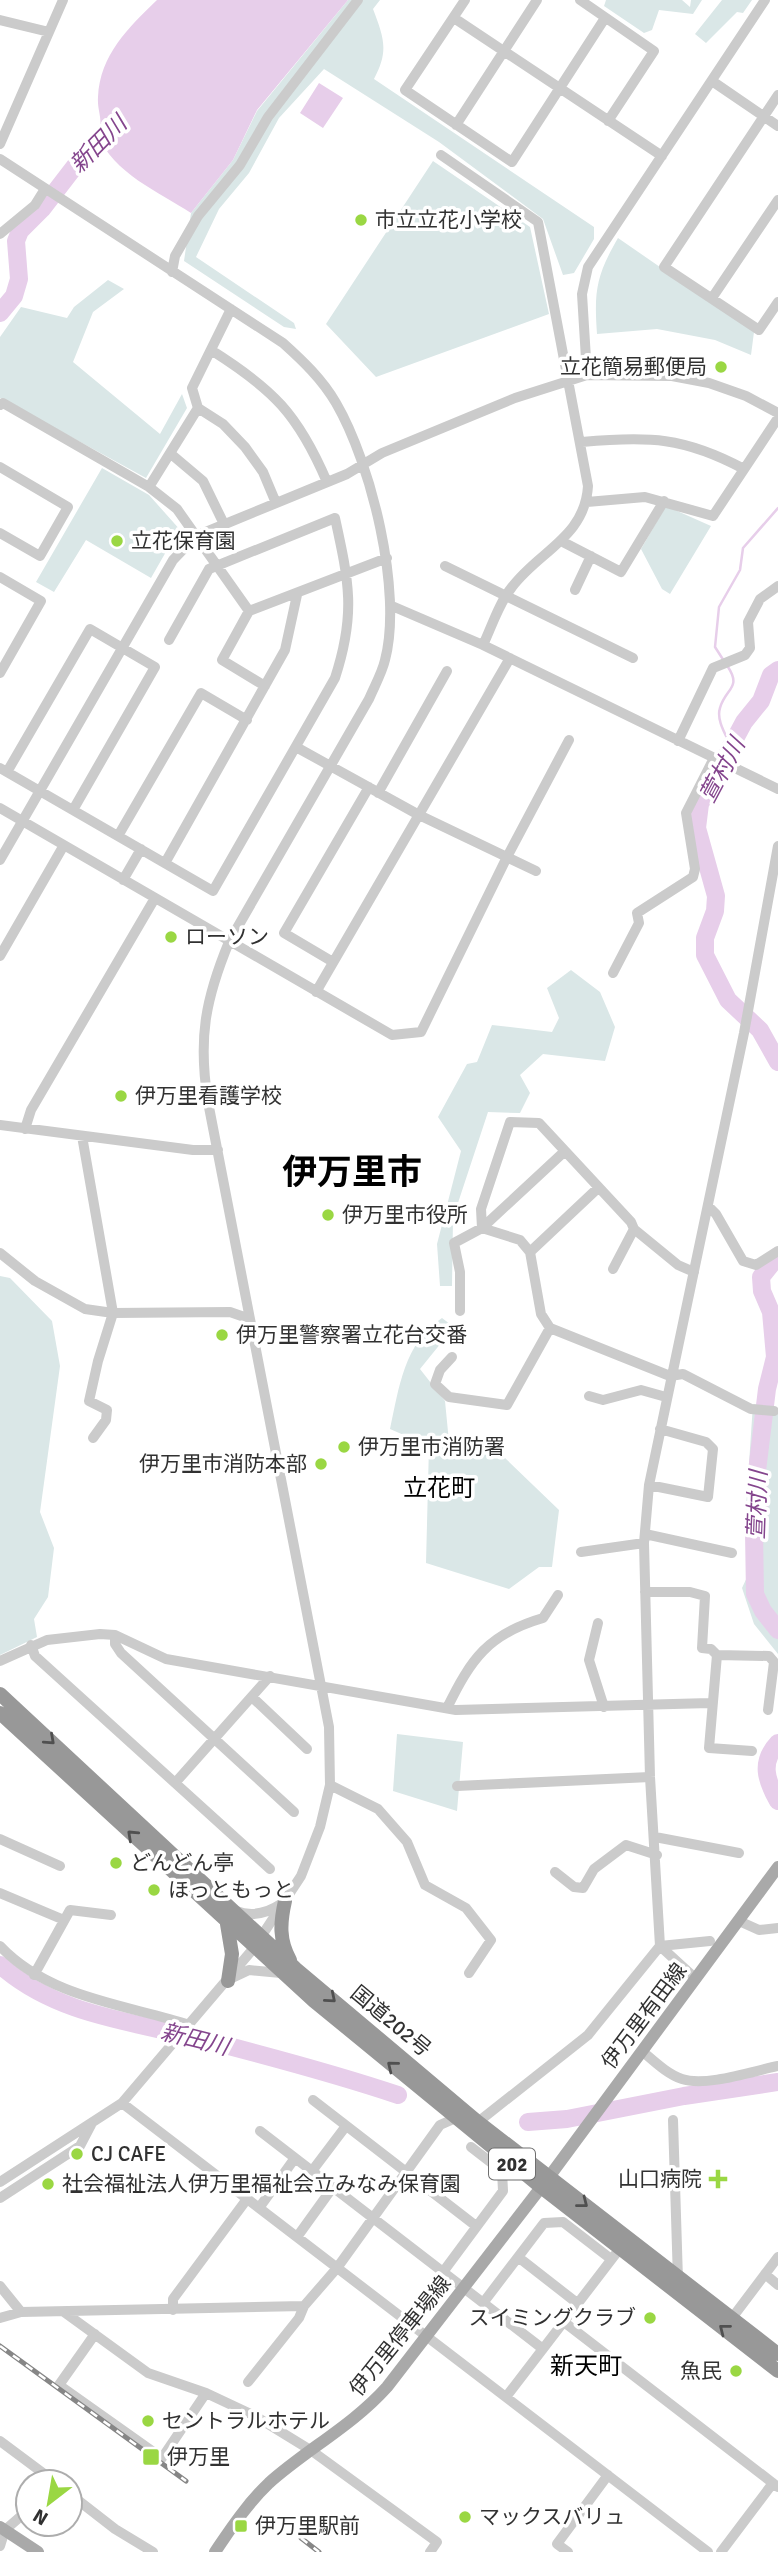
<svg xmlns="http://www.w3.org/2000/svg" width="778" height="2552" font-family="Signika,'Noto Sans JP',sans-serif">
	<rect width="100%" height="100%" fill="#fff"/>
	<path fill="#dae7e7" d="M 348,0 L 380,0 L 373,9 C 384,38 389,51 374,79 L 594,227 L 594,239 L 574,273 L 563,275 L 543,219 L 439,142 L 324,69 L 279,118 L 249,173 L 219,209 L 196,257 L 294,323 L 296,329 L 284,327 L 184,261 L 191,213 L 233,160 L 257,111 Z
		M 606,0 L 682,0 L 690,7 L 691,0 L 702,0 L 693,14 L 659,10 L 652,30 L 644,33 L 604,6 Z
		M 722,0 L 752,0 L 743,13 L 737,12 L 706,43 L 695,34 Z
		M 433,161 L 530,227 L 549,314 L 376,377 L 326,324 Z
		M 618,238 L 754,332 L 751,355 L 715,340 L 657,329 L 597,334 C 594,291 596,276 618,238 Z
		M 108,280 L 124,289 L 93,312 L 73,362 L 160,434 L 182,394 L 187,408 L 146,478 L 0,398 L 0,337 L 21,307 L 67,318 L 74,307 Z
		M 102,468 L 149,495 L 182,532 L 167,550 L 151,578 L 86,540 L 54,592 L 36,582 Z
		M 666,506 L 711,526 L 670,594 L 662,589 L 641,549 Z
		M 571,970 L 600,992 L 615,1027 L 605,1061 L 543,1054 L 520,1075 L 530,1093 L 520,1113 L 488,1112 L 453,1218 L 452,1286 L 440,1286 L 437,1244 L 461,1151 L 438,1117 L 467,1064 L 477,1062 L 492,1025 L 552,1032 L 559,1018 L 547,988 Z
		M 0,1276 L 10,1278 L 52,1321 L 60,1366 L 40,1512 L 54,1548 L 48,1597 L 34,1619 L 37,1637 L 0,1655 Z
		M 442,1318 L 454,1327 L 420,1369 L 445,1401 L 449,1442 L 505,1458 L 559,1510 L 552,1567 L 539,1567 L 509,1589 L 426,1563 L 429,1446 L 390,1429 C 399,1388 404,1343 442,1318 Z
		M 753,1404 L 778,1408 L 778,1654 L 754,1624 L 742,1588 L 749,1573 L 752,1526 L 745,1523 Z
		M 397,1734 L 463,1742 L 457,1811 L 393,1791 Z"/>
	<path fill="#e7ceea" d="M 157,0 L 348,0 L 257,110 L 233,160 L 191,213 C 159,192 113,173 98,135 C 104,120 97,112 98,97 C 100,55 128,28 157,0 Z
		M 319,83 L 343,98 L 323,128 L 300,113 Z"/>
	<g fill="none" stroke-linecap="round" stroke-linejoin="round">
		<path stroke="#e7ceea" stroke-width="2.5" d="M 724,661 L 715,647 L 719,607 L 740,570 L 743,548 L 778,508
			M 728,667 C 742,688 725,689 720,708 C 716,720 726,735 731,746"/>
		<path stroke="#e7ceea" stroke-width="18" d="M 0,313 L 14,296 L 19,279 L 16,241 L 20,231 L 42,209 L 82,157 L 117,125
			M 778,670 L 771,675 L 761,701 L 744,722 L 700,804 L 697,828 L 716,896 L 715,911 L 705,938 L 705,955 L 728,1000 L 760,1030 L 778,1062
			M 778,1256 L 761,1277 L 762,1291 L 771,1312 L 775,1357 L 767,1389 L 757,1471 L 760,1502 L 754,1532 L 755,1594 L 763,1611 L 778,1630
			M 778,1743 C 760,1762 766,1780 778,1801
			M 0,1965 C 55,2014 128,2021 198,2038 C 264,2055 333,2073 398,2095
			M 528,2122 L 567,2119 L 684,2096 L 778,2082"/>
		<path stroke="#cbcbcb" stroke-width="10" d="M 465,0 L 405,90 L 512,162 L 605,18
			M 580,0 L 654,51 L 608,121
			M 454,18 L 662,156
			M 0,20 L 49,32
			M 712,81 L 778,126
			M 778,95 L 664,267 L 759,330 L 778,302
			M 456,125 L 537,0
			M 0,144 L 63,0
			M 441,155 L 538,222 L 588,486 C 585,537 539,551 512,587 C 499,603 492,626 483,645
			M 0,159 L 283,343 C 303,361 322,379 336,403 C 371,463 403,592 385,660 C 382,673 374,687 369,699 L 229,942 C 205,1000 198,1039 208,1102 L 329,1727 L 330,1785 L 320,1827 L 301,1876 L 253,1949 L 122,2103 L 0,2182
			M 0,234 L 35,205 L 45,189
			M 172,272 L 175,256 L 198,216 L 240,165 L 268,117 L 358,0
			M 712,298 L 778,200
			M 231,309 L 192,388 L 198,408 L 223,424 L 245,447 L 263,472 L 276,503
			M 211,350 C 273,389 298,414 327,482
			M 587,375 L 582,294 L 588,267 L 765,0
			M 0,405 L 3,403 L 149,487 L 177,509 L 249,611 L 387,558
			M 582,442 C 649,436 684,437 744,469
			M 171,454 L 203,481 L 224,524
			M 0,467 L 68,507 L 40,556 L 0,533
			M 149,487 L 198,408
			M 587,502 L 645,497 L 713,516 L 778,418
			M 563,542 L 621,572 L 664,501
			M 445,566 L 633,658
			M 0,577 L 41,601 L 0,673
			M 575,590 L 591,556
			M 392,606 L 483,645 L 778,789
			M 249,611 L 222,660 L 265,686
			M 678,741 L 713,668 L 745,655 L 750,648 L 748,622 L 760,599 L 778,586
			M 296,747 L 419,815 L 536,871
			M 0,768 L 213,891 L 335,678 C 356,614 349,582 335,518 L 209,569 L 169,640
			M 7,772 L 90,629 L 155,667 L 73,810
			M 378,793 L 447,671
			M 0,808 L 392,1035 L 421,1032 L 507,857 L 569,740
			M 118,836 L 201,693 L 247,720
			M 0,860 L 173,560 L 196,536 L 347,474 L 382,453 L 515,398 L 587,375 L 672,376 L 709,383 L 746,396 L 778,413
			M 165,863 L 285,650 L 297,595
			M 123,880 L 141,849
			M 0,956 L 64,845
			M 333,962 L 284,933 L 369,787
			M 613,973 L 639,923 L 637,913 L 693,877 L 695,869 L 686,813 L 714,758
			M 316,992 L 510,658
			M 0,1125 L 193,1150 L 218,1150
			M 25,1129 L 31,1110 L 155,898
			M 82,1136 L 113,1313 L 98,1361 L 89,1401 L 107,1410 L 106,1420 L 93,1438
			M 565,1151 L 482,1228 L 481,1209 L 510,1122 L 539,1123 L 631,1222 L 634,1229 L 678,1265 L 694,1272
			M 598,1188 L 530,1252 L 541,1314 L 550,1328 L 670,1376 L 683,1374 L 751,1409 L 774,1411
			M 708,1206 L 716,1214 L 743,1261 L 756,1265 L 778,1251
			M 0,1253 L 35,1281 L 85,1309 L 113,1313 L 230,1312 L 250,1319
			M 613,1269 L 634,1229
			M 460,1311 L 460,1272 L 454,1243 L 482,1228 L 520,1240 L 530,1252
			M 452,1357 L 440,1370 L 435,1384 L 449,1397 L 507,1405 L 550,1328
			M 589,1396 L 603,1400 L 641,1390 L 666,1397
			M 649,1485 L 708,1497 L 713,1449 L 706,1442 L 660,1429
			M 645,1534 L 732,1553
			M 581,1552 L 644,1543
			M 645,1592 L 690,1592 L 705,1596 L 702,1648 L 711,1649 L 717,1655
			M 598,1623 L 589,1660 L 604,1707
			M 115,1635 L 115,1644 L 121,1653 L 294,1812
			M 31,1645 L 35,1656 L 270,1869
			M 0,1661 L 47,1640 L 100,1634 L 115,1635 L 166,1659 L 456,1710 L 710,1703
			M 253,1698 L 307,1749
			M 447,1708 C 471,1659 488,1634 543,1618 L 558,1595
			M 752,1751 L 709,1748 L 717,1655 L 769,1656 L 774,1662 L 768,1710
			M 175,1783 L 270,1676
			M 330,1785 L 378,1809 L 407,1842 L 425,1885 L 466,1908 L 491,1940 L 469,1973
			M 457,1786 L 650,1777
			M 655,1837 L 739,1853
			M 0,1839 L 60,1866
			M 555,1872 L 574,1887 L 583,1888 L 594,1869 L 626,1845 L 657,1855
			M 0,1893 L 64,1920
			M 236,1911 C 252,1917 266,1914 281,1904
			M 739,1921 L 759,1930 L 778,1928
			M 0,1946 C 49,1998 124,2004 190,2025
			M 660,1946 L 710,1941
			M 660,1946 L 696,1979
			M 34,1975 L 70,1910 L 111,1915
			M 232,1978 L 249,1970 L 281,1973
			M 642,2051 C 654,2061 667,2074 682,2079 C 706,2087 753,2071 778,2066
			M 313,2100 L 476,2226
			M 122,2103 L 708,2552
			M 473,2120 L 478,2122 L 588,2035 L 660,1946 L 650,1777 L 644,1543 L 649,1485 L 744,1033 L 778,846
			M 673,2120 L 678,2280
			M 260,2131 L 543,2349
			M 312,2171 L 346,2126
			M 0,2198 L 80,2146 L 91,2125
			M 259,2208 L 295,2158
			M 297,2237 L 333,2187
			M 518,2257 L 577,2303
			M 443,2272 L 503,2191 L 502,2171 L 471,2147
			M 765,2274 L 778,2285
			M 0,2286 L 21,2312
			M 483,2303 L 544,2223 L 563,2222 L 611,2259
			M 173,2310 L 173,2299 L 247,2199
			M 64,2312 L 148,2373 L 206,2393 L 255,2416 L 312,2451 L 437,2542 L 430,2552
			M 0,2318 L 21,2312 L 304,2306 L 337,2268 L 440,2125 L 458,2117
			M 732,2318 L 778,2257
			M 564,2322 L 778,2487
			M 95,2334 L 59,2385 L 162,2458 L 206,2393
			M 248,2382 L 299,2318 L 304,2306
			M 506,2397 L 621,2247
			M 0,2441 L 55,2482
			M 70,2494 L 115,2529 L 153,2552
			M 0,2546 L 5,2530 L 28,2510
			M 568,2552 L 557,2544 L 608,2475
			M 721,2552 L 773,2483"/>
		<path stroke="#a9a9a9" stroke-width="12" d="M 0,2527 L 38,2552
			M 215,2552 C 231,2528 248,2503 269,2483 C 307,2449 352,2426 387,2387 L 549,2177 L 778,1867"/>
		<path stroke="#989898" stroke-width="14" d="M 0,1694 L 295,1968 L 478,2122 L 778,2354
			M 0,1713 L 314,2001 L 541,2187 L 778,2371
			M 285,1901 C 280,1923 279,1940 290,1960
			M 227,1924 L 232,1954 L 228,1981"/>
		<defs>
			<path id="rail" d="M 0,2346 L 186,2481
				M 301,2538 L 319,2552"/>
		</defs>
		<use href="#rail" stroke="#868686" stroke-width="5"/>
		<use href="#rail" stroke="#fff" stroke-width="2.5" stroke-dasharray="8" stroke-linecap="butt"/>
	</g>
	<defs><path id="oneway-chevron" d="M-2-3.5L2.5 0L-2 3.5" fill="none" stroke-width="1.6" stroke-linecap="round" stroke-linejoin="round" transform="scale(1.75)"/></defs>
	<g stroke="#505050">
		<use href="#oneway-chevron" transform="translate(50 1740) rotate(42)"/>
		<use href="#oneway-chevron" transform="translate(132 1835) rotate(-137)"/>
		<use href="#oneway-chevron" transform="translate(331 1998) rotate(40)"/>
		<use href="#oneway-chevron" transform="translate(392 2066) rotate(-141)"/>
		<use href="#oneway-chevron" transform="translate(583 2203) rotate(38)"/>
		<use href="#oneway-chevron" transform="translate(724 2329) rotate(-142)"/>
	</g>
	<g fill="#9ad743" stroke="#fff" stroke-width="2.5">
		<circle cx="361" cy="220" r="7"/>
		<circle cx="721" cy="367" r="7"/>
		<circle cx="117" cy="541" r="7"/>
		<circle cx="171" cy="937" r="7"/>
		<circle cx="121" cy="1096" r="7"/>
		<circle cx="328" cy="1215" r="7"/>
		<circle cx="222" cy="1335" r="7"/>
		<circle cx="344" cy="1447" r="7"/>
		<circle cx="321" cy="1464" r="7"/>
		<circle cx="116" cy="1863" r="7"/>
		<circle cx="154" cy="1890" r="7"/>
		<circle cx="77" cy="2154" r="7"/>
		<path d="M714.5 2168.5h7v7h7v7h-7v7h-7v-7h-7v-7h7z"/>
		<circle cx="48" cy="2184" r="7"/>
		<circle cx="650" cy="2318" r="7"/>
		<circle cx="736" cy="2371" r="7"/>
		<circle cx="148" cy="2421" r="7"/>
		<rect x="142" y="2448" width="18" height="18" rx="3.5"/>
		<circle cx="465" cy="2517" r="7"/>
		<rect x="234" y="2519" width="14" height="14" rx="3.5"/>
	</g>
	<g text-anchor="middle" stroke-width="7" stroke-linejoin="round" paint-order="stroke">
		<rect fill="#fff" stroke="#6f6f6f" stroke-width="2" x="489" y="2148.5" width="46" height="31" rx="5"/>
		<g font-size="19" font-weight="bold" fill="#313131">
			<text x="512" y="2171">202</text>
		</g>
		<g font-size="21" fill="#313131" stroke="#fff" text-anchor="start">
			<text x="375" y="227">市立立花小学校</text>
			<text x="707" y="374" text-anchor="end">立花簡易郵便局</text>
			<text x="131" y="548">立花保育園</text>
			<text x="185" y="944">ローソン</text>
			<text x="135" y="1103">伊万里看護学校</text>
			<text x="342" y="1222">伊万里市役所</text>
			<text x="236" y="1342">伊万里警察署立花台交番</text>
			<text x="358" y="1454">伊万里市消防署</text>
			<text x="307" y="1471" text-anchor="end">伊万里市消防本部</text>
			<text x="130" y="1870">どんどん亭</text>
			<text x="168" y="1897">ほっともっと</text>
			<text x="91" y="2161">CJ CAFE</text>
			<text x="702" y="2186" text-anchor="end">山口病院</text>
			<text x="62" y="2191">社会福祉法人伊万里福祉会立みなみ保育園</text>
			<text x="636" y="2325" text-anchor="end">スイミングクラブ</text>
			<text x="722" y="2378" text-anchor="end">魚民</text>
			<text x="162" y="2428">セントラルホテル</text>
			<text x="167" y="2464">伊万里</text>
			<text x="479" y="2524">マックスバリュ</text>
			<text x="255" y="2533">伊万里駅前</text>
		</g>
		<g font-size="21" fill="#313131" stroke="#fff">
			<text transform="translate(644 2016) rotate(-53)" y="7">伊万里有田線</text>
			<text transform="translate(391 2021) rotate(40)" y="7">国道202号</text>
			<text transform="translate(400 2336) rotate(-51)" y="7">伊万里停車場線</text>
		</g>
		<g font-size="23" font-style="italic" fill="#84458d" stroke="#fff">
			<text transform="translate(98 144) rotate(-45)" y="8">新田川</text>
			<text transform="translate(722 770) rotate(-62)" y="8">萱村川</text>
			<text transform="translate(757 1505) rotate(-88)" y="8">萱村川</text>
			<text transform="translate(195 2039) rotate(14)" y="8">新田川</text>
		</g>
		<g font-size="24" fill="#000" stroke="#fff">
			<text x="439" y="1496">立花町</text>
			<text x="586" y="2374">新天町</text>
		</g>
		<g font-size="35" font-weight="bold" fill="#000" stroke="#fff">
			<text x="352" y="1184">伊万里市</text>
		</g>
	</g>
	<g transform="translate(49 2503) rotate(211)"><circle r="33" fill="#ffffff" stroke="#adadad" stroke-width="2"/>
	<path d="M0-5L12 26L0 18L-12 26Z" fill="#9ad743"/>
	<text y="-10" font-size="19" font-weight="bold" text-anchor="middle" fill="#313131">N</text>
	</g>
</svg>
